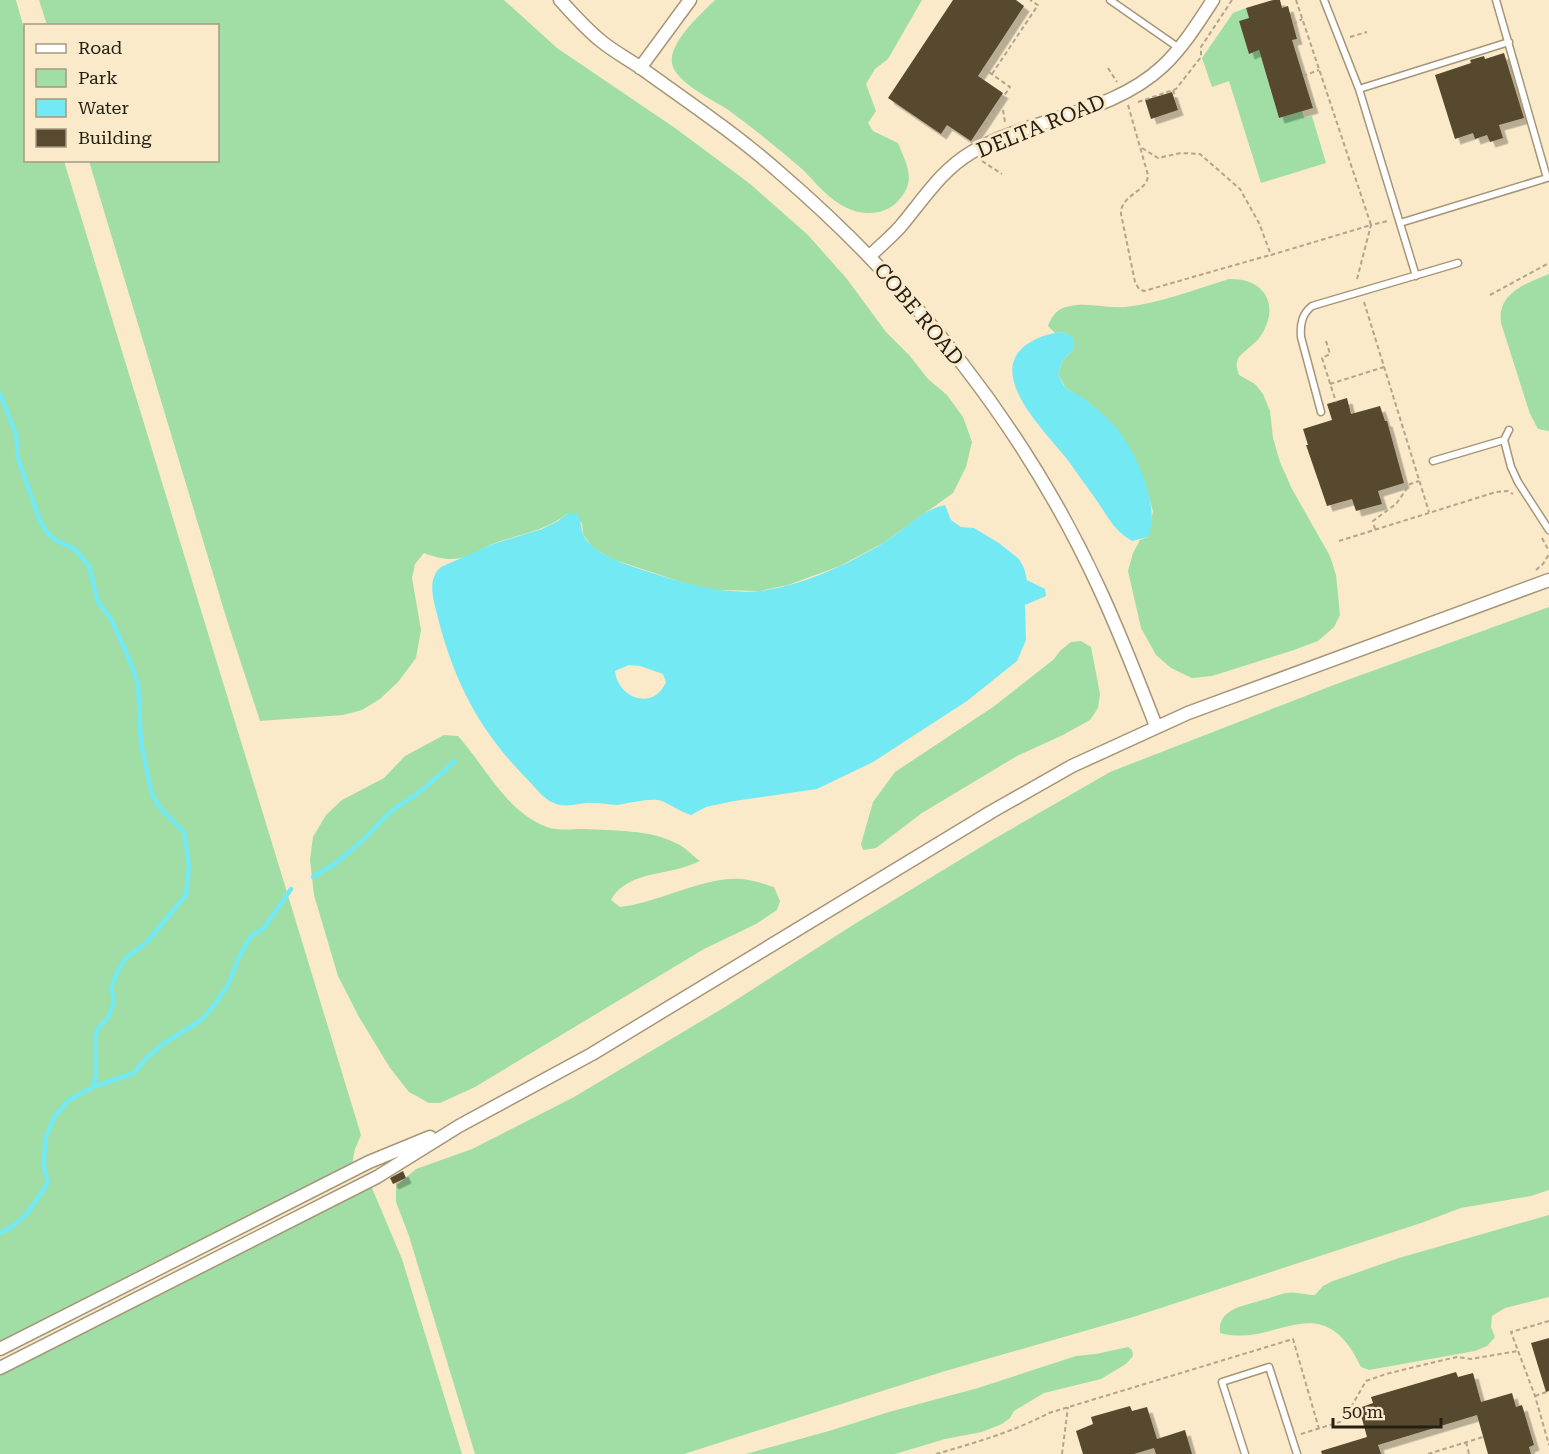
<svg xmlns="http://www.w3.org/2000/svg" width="1549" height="1454" font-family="'Roboto Serif',serif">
	<defs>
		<filter id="shadow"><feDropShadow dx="5.5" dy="5.5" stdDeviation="0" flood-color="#0004"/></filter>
	</defs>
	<rect width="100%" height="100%" fill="#faeaca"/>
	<path fill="#a0dea5" d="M 0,0 L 16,0 L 25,32 L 26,160 L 64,161 L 361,1135 L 355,1149 L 351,1170 L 0,1349 Z
		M 39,0 L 504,0 L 557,48 L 675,128 L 749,183 L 808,235 L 847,279 L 886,332 L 909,355 L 928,379 L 947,395 L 963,417 L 972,442 L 966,467 L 953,493 L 885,542 L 840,566 L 788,585 L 760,591 L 717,590 L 690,585 L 612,559 L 592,547 L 583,534 L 582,523 L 568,513 C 546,531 521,534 495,543 C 484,547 472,556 461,558 C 449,561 434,557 424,553 L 415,564 L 412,578 L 421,630 L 416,658 L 398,682 L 380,699 L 362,710 L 343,715 L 260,721 L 226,617 L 89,161 L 218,160 L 218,26 L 47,25 Z
		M 715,0 L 922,0 L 888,59 L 875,69 L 866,84 L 876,111 L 868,123 L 873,131 L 898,143 C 907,165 917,181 898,201 C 885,215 864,216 847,208 C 830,201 815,182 802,169 C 778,148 753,128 727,109 C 711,99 675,82 672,63 C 669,42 701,14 715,0 Z
		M 1246,8 L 1249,18 L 1239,21 L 1249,53 L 1259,50 L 1279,118 L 1302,111 L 1304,118 L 1312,116 L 1326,163 L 1261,183 L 1229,81 L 1212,87 L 1202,58 L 1233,13 Z
		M 1549,274 L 1549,431 L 1538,429 L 1530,414 L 1501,323 C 1497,293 1525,284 1549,274 Z
		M 1229,279 C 1264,278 1280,304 1262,334 C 1256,344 1246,349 1239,357 C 1235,363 1237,369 1239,375 L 1255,384 L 1263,394 L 1270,411 L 1273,438 L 1280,462 L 1292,489 L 1330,556 L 1336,575 L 1340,615 L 1334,627 L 1318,641 L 1294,650 L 1212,676 L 1192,678 L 1171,668 L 1156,655 L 1141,628 L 1128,571 L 1133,553 L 1140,540 L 1148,537 L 1153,511 L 1143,477 L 1130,449 L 1093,406 L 1065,387 L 1058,374 L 1063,360 L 1074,349 L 1064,332 L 1055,333 L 1048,326 C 1051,317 1057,309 1066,307 C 1086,301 1107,309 1126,307 C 1161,303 1196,289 1229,279 Z
		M 1549,607 L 1549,1190 L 1531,1196 L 1461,1208 L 1421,1223 L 1133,1317 L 942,1372 L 684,1454 L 475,1454 L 409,1236 L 396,1202 L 396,1186 L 416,1169 L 472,1149 L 574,1097 L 725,1007 L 853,925 L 994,839 L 1110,772 L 1339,683 Z
		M 1081,641 L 1091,647 L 1100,694 L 1098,708 L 1090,720 L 1063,735 L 1017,756 L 922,813 L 876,848 L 863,850 L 861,844 L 873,802 L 895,772 L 993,707 L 1053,660 L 1061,650 L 1071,642 Z
		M 444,735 L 458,736 C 485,766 507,813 547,827 C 557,831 572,829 583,829 C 614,831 650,829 678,844 C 686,848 693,856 700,861 C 693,864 685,867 678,869 C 654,875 624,876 611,900 L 620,907 C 658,903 704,876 742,879 C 753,880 764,884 774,887 L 780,901 L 777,910 L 756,924 L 704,949 L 475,1087 L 440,1103 L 429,1103 L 409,1092 L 390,1068 L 359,1017 L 338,976 L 314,895 L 310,860 L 313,837 L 326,815 L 342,800 L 384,778 L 405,756 Z
		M 369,1181 L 402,1259 L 462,1454 L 0,1454 L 0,1368 Z
		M 1549,1215 L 1549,1297 L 1505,1308 L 1492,1316 L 1491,1327 L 1495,1337 L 1487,1346 L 1475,1351 L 1369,1370 L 1361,1367 C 1321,1283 1276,1349 1220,1333 C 1217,1310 1242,1306 1259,1301 C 1268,1299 1277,1295 1286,1293 C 1296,1291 1305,1295 1315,1295 L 1323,1286 L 1333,1281 L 1399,1258 Z
		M 1128,1347 L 1132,1350 L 1133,1356 L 1126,1364 L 1101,1379 L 1044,1393 L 1014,1411 L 1010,1418 L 1002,1424 L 982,1432 L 945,1439 L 895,1454 L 746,1454 L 829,1431 L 889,1412 L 978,1388 L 1076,1356 L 1096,1354 Z"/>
	<path fill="#73e9f3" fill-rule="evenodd" d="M 1064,332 L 1074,339 L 1074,349 L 1063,360 L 1058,374 C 1060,377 1062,383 1064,386 C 1068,390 1075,393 1080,396 C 1091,404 1102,413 1112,423 C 1134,446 1162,506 1148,537 L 1132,541 C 1114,530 1110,520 1099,504 C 1090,490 1079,477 1070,463 C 1050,436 984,376 1026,345 C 1039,336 1050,333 1064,332 Z
		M 945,505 L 951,520 L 961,527 L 974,528 L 999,543 L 1019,559 L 1024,568 L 1027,580 L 1045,589 L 1046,596 L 1025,605 L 1026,640 L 1017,661 L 967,701 L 873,762 L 817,789 L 734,801 L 706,807 L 691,815 C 680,812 666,801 658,800 C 645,799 631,803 617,805 C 607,805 596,802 586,803 C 575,804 565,808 554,803 C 544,800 535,787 527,779 C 481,732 456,686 439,622 C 435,603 425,581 441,567 L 493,544 L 542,529 L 558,521 L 568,513 L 577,513 C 582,522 580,526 583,534 C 592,557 641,569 662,576 C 693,586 727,594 760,591 C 801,586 849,564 883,543 C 904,531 921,510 945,505 ZM 629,665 L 640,666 L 663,674 L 666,682 C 654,711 618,699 615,671 Z"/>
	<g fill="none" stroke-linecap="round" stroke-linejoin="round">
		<path stroke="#73e9f3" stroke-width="4.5" d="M 0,394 L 16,434 L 18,458 L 40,521 L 49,535 L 59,542 L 75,549 L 89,566 L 98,602 L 111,619 L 129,659 L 138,684 L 141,743 L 152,795 L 161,809 L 184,832 L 189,865 L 186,895 L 148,941 L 125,959 L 117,973 L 111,987 L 114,1002 L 108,1018 L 99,1027 L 95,1035 L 96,1074 L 93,1087
			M 313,877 L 336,863 L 362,841 L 389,813 L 426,787 L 455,761
			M 0,1233 C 24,1223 35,1203 48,1182 L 44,1168 L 45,1139 L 55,1116 L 69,1100 L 93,1087 L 134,1073 L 146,1059 L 164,1043 L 200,1021 L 213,1007 L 228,985 L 240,955 L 251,936 L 264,928 L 291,889"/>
	</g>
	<path fill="#574a2e" filter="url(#shadow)" d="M 953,0 L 1016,0 L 1024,6 L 978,76 L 1003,93 L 971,141 L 947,125 L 941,134 L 888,98 Z
		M 1273,0 L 1280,0 L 1282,8 L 1288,6 L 1297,39 L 1292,40 L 1313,108 L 1279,118 L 1259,50 L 1249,54 L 1239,21 L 1249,18 L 1246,8 Z
		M 1504,53 L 1524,118 L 1499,125 L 1503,138 L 1490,142 L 1487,135 L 1475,139 L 1473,133 L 1455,139 L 1435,75 L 1471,63 L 1470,60 L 1484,56 L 1485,59 Z
		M 1172,92 L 1178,110 L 1151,119 L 1145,100 Z
		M 1347,398 L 1351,414 L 1380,406 L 1385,421 L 1387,421 L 1404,483 L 1378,491 L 1382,504 L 1356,511 L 1352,499 L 1327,506 L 1306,445 L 1308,445 L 1303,429 L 1332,420 L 1327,404 Z
		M 403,1171 L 406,1178 L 393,1184 L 390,1178 Z
		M 1549,1338 L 1549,1391 L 1546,1392 L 1531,1343 Z
		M 1456,1372 L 1458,1377 L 1473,1373 L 1481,1402 L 1512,1393 L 1516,1407 L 1522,1405 L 1534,1445 L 1529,1447 L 1531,1454 L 1488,1454 L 1477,1415 L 1378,1445 L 1381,1454 L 1322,1454 L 1321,1451 L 1367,1437 L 1359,1408 L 1373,1403 L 1371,1397 Z
		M 1130,1406 L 1132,1411 L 1147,1407 L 1157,1439 L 1185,1430 L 1192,1454 L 1156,1454 L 1154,1448 L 1134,1454 L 1083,1454 L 1076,1431 L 1093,1424 L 1091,1417 Z"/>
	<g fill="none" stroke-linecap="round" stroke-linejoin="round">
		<defs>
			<path id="service" d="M 1110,0 L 1179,48
				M 1324,0 L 1359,89 L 1416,276
				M 1359,89 L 1509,42
				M 1400,223 L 1547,178 L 1496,0
				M 1321,412 L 1301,337 C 1300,324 1302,314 1312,306 L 1458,263
				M 1504,440 L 1509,430
				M 1433,461 L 1504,440 L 1511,467 L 1518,482 L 1549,530
				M 1245,1454 L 1222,1382 L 1269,1367 L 1297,1454"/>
			<path id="minor" d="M 560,0 C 573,14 586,29 601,41 C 613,51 628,59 641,68 C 687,101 736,134 779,172 C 913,287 1025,427 1099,588 C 1120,633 1138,680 1156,726
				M 640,68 L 690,0
				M 870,256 C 880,246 891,237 900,227 C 923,200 940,171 972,152 C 1032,117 1111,115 1163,66 C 1183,47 1198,23 1213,0
				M 0,1349 L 369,1162 L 430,1137
				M 0,1368 L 377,1177 L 459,1126 L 592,1054 L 991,812 L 1072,766 L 1188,713 L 1549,580"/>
		</defs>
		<use href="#service" stroke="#a59678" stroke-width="9"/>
		<use href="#minor" stroke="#a59678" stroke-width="15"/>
		<path stroke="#b2a58c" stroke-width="2" stroke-dasharray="4.5 3" stroke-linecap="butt" d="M 1293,24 L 1302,19
			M 1350,37 L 1367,32
			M 1108,68 L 1117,82
			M 992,74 L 1038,5 L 1030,0
			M 1303,76 L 1319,70
			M 1173,90 L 1179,109
			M 1138,102 L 1176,89 L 1201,57 L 1201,47 L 1232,0
			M 1128,105 L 1148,175 C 1148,189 1129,193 1123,205 C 1121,208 1121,211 1121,214 L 1135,282 L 1139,289 L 1144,291 L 1270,255
			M 1003,110 L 1005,122
			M 980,132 L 1010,87 L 983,68
			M 1142,148 L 1158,158 L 1181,153 L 1200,154 L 1240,189 L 1259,223 L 1271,255 L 1371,225 L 1296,0
			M 982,161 L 1002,174
			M 1357,279 L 1371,225 L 1388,221
			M 1490,295 L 1549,263
			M 1364,302 L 1429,512
			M 1326,341 L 1330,354 L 1322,358 L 1336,402
			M 1330,384 L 1384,367
			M 1375,529 L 1373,521 L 1396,504 L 1410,484 L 1419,481
			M 1542,538 L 1549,551
			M 1339,541 L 1496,492 L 1508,491 L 1513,494
			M 1536,570 L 1543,564 L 1549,554
			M 1549,1321 L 1511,1332 L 1535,1396 L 1549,1445
			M 1535,1396 L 1549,1391
			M 1301,1434 L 1343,1421 L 1366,1381 L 1386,1374 L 1435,1362 L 1457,1357 L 1471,1359 L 1518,1351
			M 1466,1442 L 1469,1454
			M 936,1454 C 974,1443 1013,1432 1049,1413 L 1293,1339 L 1319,1429
			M 1062,1454 L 1068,1407
			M 1428,1454 L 1483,1437"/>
		<use href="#service" stroke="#fff" stroke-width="6"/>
		<use href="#minor" stroke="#fff" stroke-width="12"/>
	</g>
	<g text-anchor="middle" stroke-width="6" stroke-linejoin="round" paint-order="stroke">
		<g font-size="21" fill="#252014" stroke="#faeaca">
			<text transform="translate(1041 126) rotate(-22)" y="7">DELTA ROAD</text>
			<text transform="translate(919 314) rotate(50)" y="7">COBE ROAD</text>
		</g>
	</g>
	<rect x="24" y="24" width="195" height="138" fill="#faeaca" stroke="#a59981" stroke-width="1.5"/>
	<rect x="36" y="44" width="30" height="9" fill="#ffffff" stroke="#a59981" stroke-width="1.5"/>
	<text x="78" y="54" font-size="18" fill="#252014">Road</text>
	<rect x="36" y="69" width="30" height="18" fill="#a0dea5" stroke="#a59981" stroke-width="1.5"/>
	<text x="78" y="84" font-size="18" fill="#252014">Park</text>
	<rect x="36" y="99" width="30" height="18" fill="#73e9f3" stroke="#a59981" stroke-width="1.5"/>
	<text x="78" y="114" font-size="18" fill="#252014">Water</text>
	<rect x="36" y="129" width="30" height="18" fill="#574a2e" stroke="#a59981" stroke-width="1.5"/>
	<text x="78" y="144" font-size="18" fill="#252014">Building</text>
	<path d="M1333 1418v9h108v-9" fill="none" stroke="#252014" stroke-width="3"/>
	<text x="1342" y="1418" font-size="18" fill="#252014" stroke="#faeaca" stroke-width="4.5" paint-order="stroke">50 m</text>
</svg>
